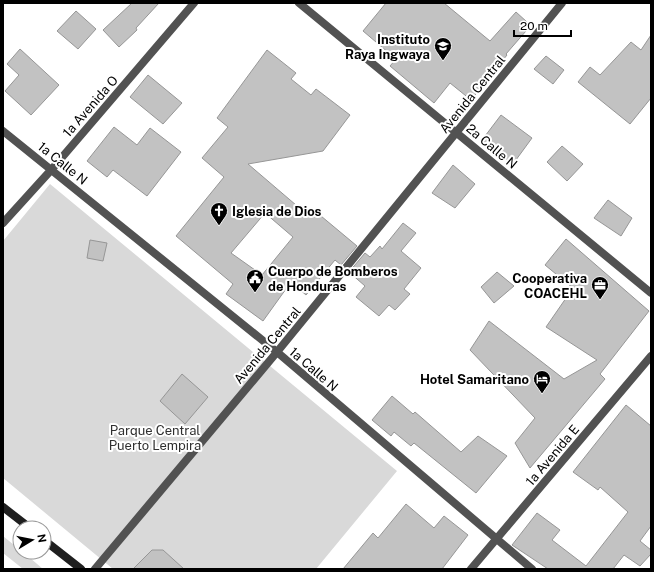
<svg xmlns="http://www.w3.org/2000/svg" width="654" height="572" font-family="'Public Sans',sans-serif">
	<rect width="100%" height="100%" fill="#fff"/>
	<path fill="#d9d9d9" d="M 50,184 L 397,471 L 316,569 L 113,569 L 3,478 L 3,241 Z
		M 3,536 L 20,550 L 20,552 L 23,552 L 43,569 L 23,569 L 3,553 Z"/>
	<path fill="#c2c2c2" stroke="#969696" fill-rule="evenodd" d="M 132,3 L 159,3 L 136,28 L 137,30 L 119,47 L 103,30 Z
		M 386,3 L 444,3 L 490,41 L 516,12 L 527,22 L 523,27 L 526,31 L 506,54 L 507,55 L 471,100 L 450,83 L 434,103 L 390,66 L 396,59 L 363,31 Z
		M 76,11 L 96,29 L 78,49 L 57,31 Z
		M 651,35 L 651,98 L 630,124 L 578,82 L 590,67 L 600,75 L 631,42 L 641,50 Z
		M 20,49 L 59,85 L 31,115 L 5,91 L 19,75 L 7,64 Z
		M 267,50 L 296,73 L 291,79 L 311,95 L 316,89 L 350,115 L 323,151 L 248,164 L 310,217 L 315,211 L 357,246 L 341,265 L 335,260 L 306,295 L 291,282 L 263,321 L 226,294 L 233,284 L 176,236 L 224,177 L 202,158 L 228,127 L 217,118 ZM 265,213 L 293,237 L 262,275 L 231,253 Z
		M 546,56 L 564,70 L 553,84 L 534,69 Z
		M 148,75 L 182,103 L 163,124 L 130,97 Z
		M 501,115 L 532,138 L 513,164 L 482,140 Z
		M 114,127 L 137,145 L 150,128 L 181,152 L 147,196 L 113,170 L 107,177 L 87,161 Z
		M 562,146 L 583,164 L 567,181 L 547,162 Z
		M 453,165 L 475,184 L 455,208 L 432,193 Z
		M 608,200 L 632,218 L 621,236 L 594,218 Z
		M 403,223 L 416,233 L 401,251 L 421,268 L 404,289 L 410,294 L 395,310 L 389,305 L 379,316 L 356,297 L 365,286 L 349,272 L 365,253 L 370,257 L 380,246 L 382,249 Z
		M 566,239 L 649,311 L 600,374 L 605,379 L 530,468 L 515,443 L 535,418 L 470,350 L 489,321 L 564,379 L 597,360 L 546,327 L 573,288 L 545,265 Z
		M 90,240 L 107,243 L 103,261 L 87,258 Z
		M 497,272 L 514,286 L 494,303 L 481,287 Z
		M 182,374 L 208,397 L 185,424 L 160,401 Z
		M 392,396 L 413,414 L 415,412 L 461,452 L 478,436 L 507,456 L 476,493 L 414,443 L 411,446 L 394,432 L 391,436 L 372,420 Z
		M 626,405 L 651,426 L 651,526 L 640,541 L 651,550 L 651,554 L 640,566 L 624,555 L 613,569 L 548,569 L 512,545 L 537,513 L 560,530 L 552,540 L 586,566 L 628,512 L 600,487 L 598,490 L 573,472 Z
		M 406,504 L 434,528 L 444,516 L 468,535 L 442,569 L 343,569 L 373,533 L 378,538 Z
		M 152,550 L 163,550 L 184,569 L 133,569 Z"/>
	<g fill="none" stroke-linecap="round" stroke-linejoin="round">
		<path stroke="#525252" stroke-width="8" d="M 299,3 L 651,293
			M 3,131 L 277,352 L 532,569
			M 3,223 L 52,169 L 194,3
			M 95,569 L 277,352 L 562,3
			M 471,569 L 651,356"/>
		<path stroke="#1f1f1f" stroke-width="8" d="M 3,507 L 30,528
			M 44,540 L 81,569"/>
	</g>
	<defs>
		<symbol id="school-pin" viewBox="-11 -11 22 30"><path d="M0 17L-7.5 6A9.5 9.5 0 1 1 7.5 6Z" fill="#000" stroke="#fff"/><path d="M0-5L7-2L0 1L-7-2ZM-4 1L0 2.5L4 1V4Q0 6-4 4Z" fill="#fff"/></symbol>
		<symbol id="church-pin" viewBox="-11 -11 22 30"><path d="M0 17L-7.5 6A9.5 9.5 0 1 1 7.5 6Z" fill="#000" stroke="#fff"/><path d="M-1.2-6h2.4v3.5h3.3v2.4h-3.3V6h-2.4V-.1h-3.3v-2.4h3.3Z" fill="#fff"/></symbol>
		<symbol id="civic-pin" viewBox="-11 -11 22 30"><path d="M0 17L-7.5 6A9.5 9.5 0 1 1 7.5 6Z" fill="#000" stroke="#fff"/><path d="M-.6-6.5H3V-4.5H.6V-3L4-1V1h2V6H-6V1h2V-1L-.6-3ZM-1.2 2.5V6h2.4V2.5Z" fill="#fff"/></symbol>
		<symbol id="office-pin" viewBox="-11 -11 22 30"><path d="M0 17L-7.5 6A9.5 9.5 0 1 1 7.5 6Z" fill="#000" stroke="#fff"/><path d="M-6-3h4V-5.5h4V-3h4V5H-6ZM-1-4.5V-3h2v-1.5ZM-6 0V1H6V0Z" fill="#fff"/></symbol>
		<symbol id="hotel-pin" viewBox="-11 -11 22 30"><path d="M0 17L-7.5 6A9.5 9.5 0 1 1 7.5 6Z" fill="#000" stroke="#fff"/><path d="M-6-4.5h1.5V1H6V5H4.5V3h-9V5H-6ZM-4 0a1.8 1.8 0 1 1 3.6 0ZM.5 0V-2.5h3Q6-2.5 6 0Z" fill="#fff"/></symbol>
	</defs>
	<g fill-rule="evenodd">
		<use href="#school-pin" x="433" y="36" width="20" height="27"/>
		<use href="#church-pin" x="209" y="201" width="20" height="27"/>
		<use href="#civic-pin" x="245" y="268" width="20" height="27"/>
		<use href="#office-pin" x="590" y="275" width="20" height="27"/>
		<use href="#hotel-pin" x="532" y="369" width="20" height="27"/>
	</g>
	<g text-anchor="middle" stroke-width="4" stroke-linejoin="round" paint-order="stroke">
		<g font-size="13" font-weight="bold" fill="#000" stroke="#fff" text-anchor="end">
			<text x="430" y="44">Instituto<tspan x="430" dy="15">Raya Ingwaya</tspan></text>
			<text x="232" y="216" text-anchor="start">Iglesia de Dios</text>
			<text x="268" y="276" text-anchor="start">Cuerpo de Bomberos<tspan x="268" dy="15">de Honduras</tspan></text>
			<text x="587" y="283">Cooperativa<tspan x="587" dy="15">COACEHL</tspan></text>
			<text x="529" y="384">Hotel Samaritano</text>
		</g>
		<g font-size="13" fill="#000" stroke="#fff">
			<text transform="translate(472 94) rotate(-51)" y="5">Avenida Central</text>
			<text transform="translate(90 106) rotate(-49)" y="5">1a Avenida O</text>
			<text transform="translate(492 146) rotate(40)" y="5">2a Calle N</text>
			<text transform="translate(63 163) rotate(39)" y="5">1a Calle N</text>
			<text transform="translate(267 345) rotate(-50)" y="5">Avenida Central</text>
			<text transform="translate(314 369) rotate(41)" y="5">1a Calle N</text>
			<text transform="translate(552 455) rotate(-50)" y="5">1a Avenida E</text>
		</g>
		<g font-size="13" fill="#303030" stroke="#fff">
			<text x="155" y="435">Parque Central<tspan x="155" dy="15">Puerto Lempira</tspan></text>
		</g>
	</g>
	<rect width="654" height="572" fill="none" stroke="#000000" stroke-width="8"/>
	<g transform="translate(32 540) rotate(80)"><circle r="19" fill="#ffffff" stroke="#999999"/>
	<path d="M0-3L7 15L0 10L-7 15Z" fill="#000000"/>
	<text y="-6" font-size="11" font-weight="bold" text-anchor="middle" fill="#000000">N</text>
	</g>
	<path d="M514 30v6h57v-6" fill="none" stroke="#000000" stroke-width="2"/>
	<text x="520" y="30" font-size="12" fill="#000000" stroke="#ffffff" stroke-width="3" paint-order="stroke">20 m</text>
</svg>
